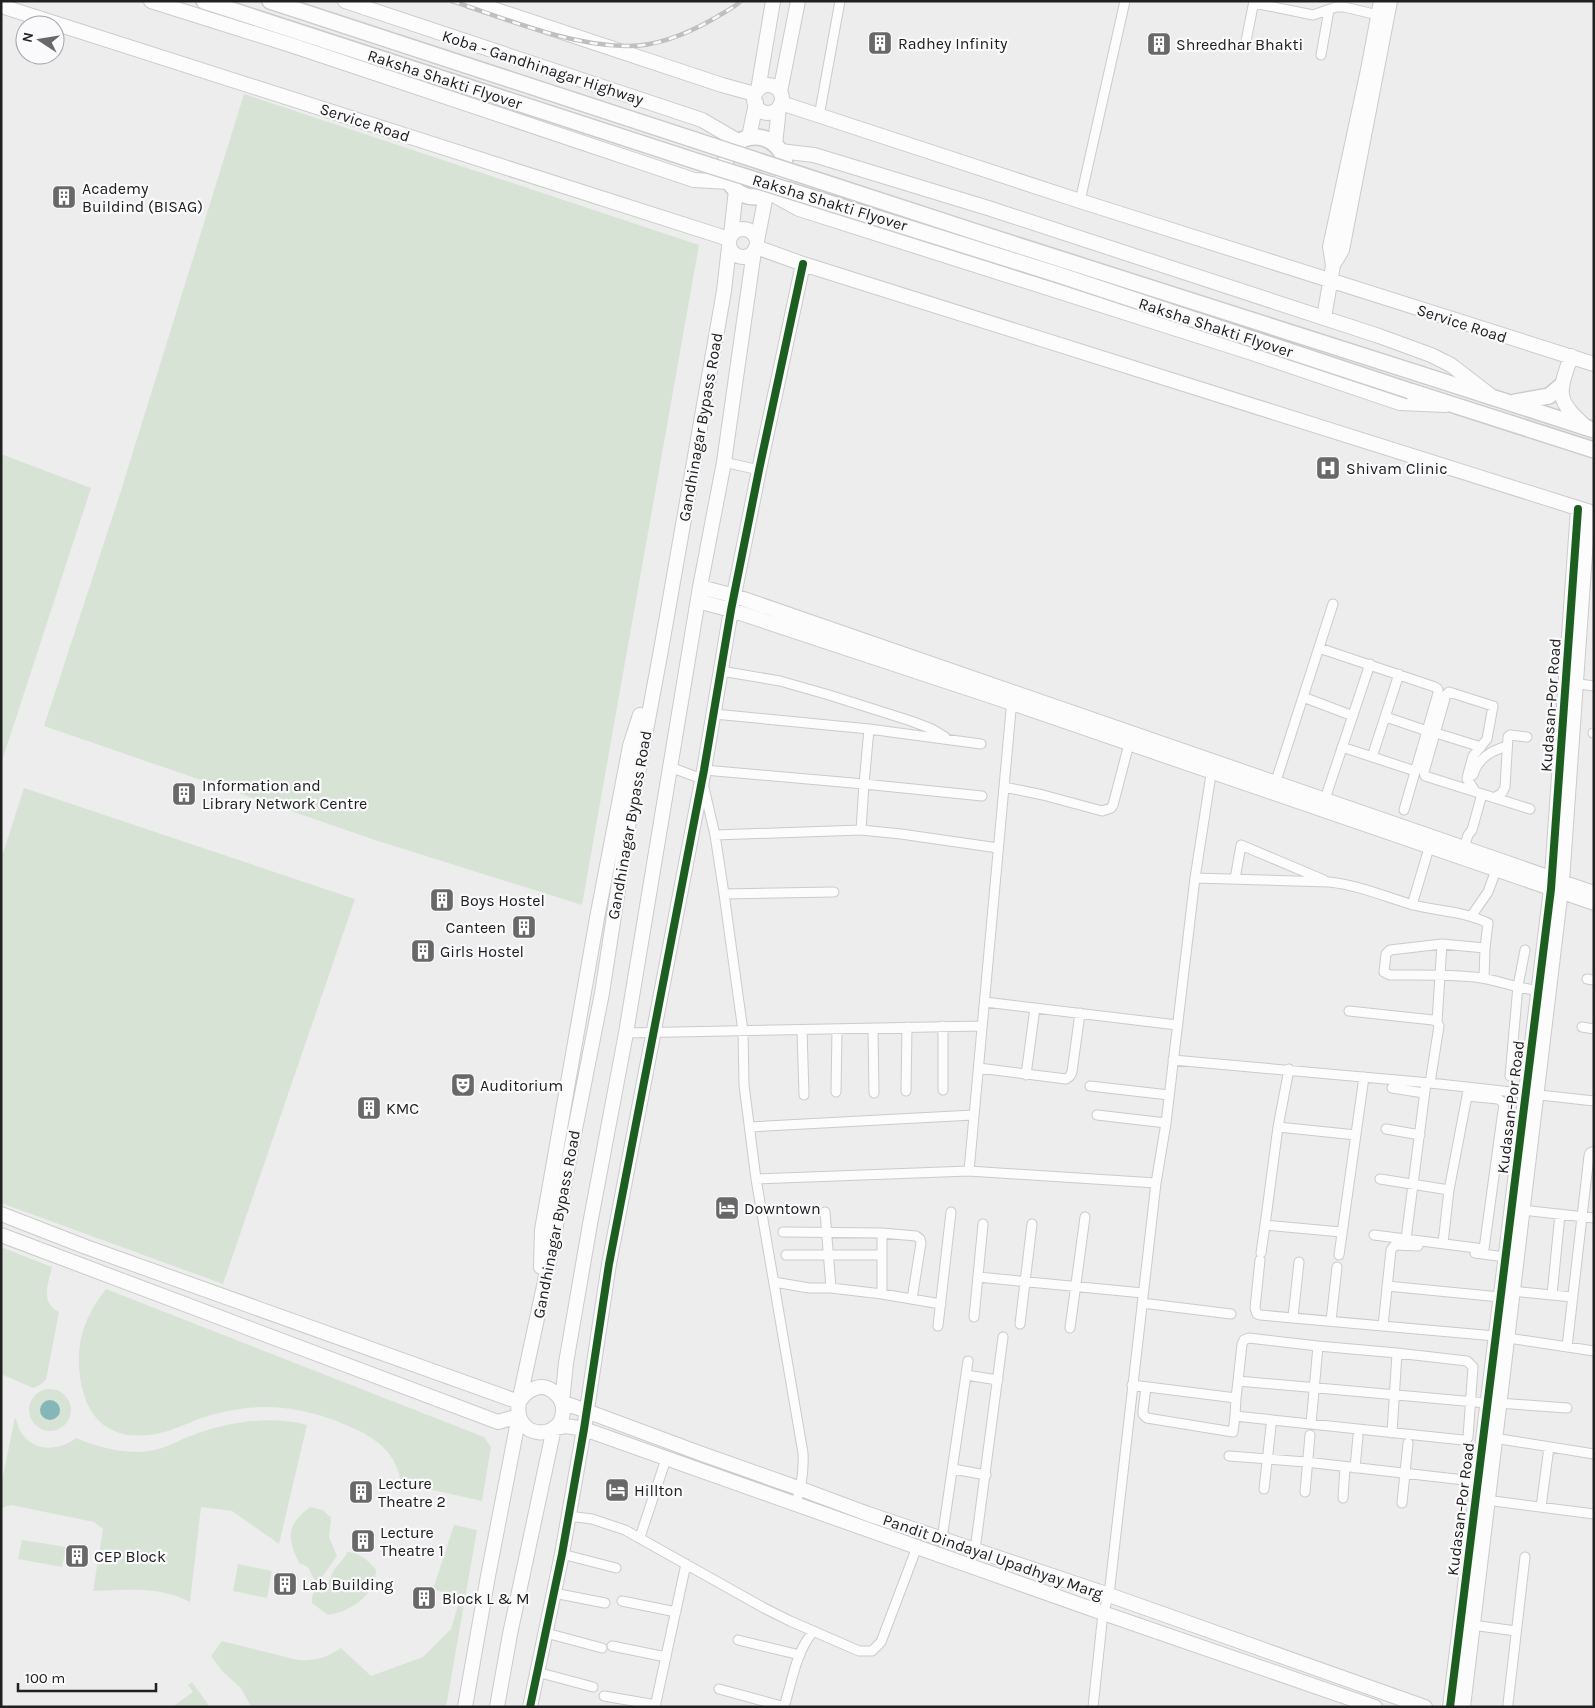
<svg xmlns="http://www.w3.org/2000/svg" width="1595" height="1708" font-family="Karla,sans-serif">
	<rect width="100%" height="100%" fill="#ededed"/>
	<path fill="#d7e4d5" d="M 244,94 L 699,245 L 582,905 L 375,840 L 44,726 L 118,500 Z
		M 1,454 L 91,488 L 1,764 Z
		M 24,788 L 355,899 L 223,1284 L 1,1203 L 1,859 Z
		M 1,1247 L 52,1267 C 48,1284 40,1303 59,1312 L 46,1380 L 40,1385 L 33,1388 L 1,1374 Z
		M 106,1289 L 484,1437 L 491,1447 L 482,1501 L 401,1483 C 397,1455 379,1440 355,1429 C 321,1413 284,1404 248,1408 C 230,1410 212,1414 196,1420 C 186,1424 177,1428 168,1431 C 119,1445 87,1427 80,1377 C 75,1343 85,1315 106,1289 Z
		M29 1410a21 21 0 1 1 42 0a21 21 0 1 1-42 0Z
		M 15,1417 C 17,1421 18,1427 20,1431 C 33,1452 58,1452 76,1438 C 102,1449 135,1457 162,1448 C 172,1445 181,1439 190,1436 C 226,1422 269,1415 307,1425 L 279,1544 L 232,1511 L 201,1507 L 190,1602 C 159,1586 127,1590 93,1591 L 103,1529 L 94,1522 L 11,1505 L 1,1508 L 1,1486 Z
		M 310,1507 L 323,1510 L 331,1518 L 329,1537 L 337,1556 L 320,1580 L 315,1581 L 308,1567 L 299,1563 C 287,1537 286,1526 310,1507 Z
		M 454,1525 L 477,1530 L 446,1707 L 251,1707 L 241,1688 L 222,1671 L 211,1656 L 222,1641 L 298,1660 C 314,1661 327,1658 341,1648 L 371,1676 L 423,1657 L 451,1629 L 460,1598 L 433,1589 Z
		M 22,1540 L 66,1547 L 62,1567 L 18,1559 Z
		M 347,1552 C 360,1553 367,1559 376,1570 C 376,1595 350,1612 328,1615 L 312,1603 L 312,1597 L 315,1590 C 329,1588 328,1582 333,1572 C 336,1565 344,1561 347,1552 Z
		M 238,1564 L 272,1571 L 267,1598 L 233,1591 Z
		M 192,1682 L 210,1707 L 172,1707 L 193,1692 L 188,1685 Z"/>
	<path fill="#86b7b8" d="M40 1410a10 10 0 1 1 20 0a10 10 0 1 1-20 0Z"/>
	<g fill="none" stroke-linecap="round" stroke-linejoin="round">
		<defs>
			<path id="street" d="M 1254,3 L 1313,15 L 1336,7 L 1344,7 L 1378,15
				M 1246,41 L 1254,1
				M 1321,55 L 1329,10
				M 819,116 L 840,1
				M 1080,201 L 1125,1
				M 724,462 L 759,470
				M 1319,648 L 1435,687 L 1438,689 L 1438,693 L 1404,810
				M 721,671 L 780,681 L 829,695 L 911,721 L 932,729 L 945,737
				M 1572,683 L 1594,686
				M 1303,697 L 1353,716
				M 714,714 L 869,729 L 981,744
				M 1386,717 L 1427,731
				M 869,729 L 864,784 L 982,796
				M 1436,733 L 1481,747
				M 1593,733 L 1594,733
				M 1342,747 L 1415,771
				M 1372,757 L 1399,674
				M 670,767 L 702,779 L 715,835 L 724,894 L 743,1031 L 744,1085 L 756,1179 L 803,1453 C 804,1472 802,1487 795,1505
				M 704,770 L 864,784 L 861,830 L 715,835
				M 1473,775 C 1478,758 1491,751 1507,746
				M 1004,787 L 1043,795 L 1102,811 L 1111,808 L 1113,805 L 1129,744
				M 1274,787 L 1333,604
				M 1475,791 L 1467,779 L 1468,774 L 1473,756 L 1487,739 L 1493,706 L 1449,692 L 1446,695 L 1424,772 L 1425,776 L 1530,809
				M 1494,798 L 1502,793 L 1505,787 L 1508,737 L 1510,735 L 1527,737
				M 1325,799 L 1370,664
				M 861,830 L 901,834 L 998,848
				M 1464,848 L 1468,835 L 1472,830 L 1482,794
				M 1195,878 L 1329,882 C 1358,885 1383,896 1410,904 C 1438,912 1461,910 1488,923 L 1485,948 L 1484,978
				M 1235,879 L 1241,845 L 1324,880
				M 724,894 L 834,892
				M 1412,905 L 1429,848
				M 1472,915 L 1488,892 L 1496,870
				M 1485,948 L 1442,944 L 1390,950 L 1386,954 L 1384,972 L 1390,975 C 1418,975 1446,974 1474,977 C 1496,979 1517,989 1538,990
				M 1587,979 L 1594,980
				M 985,1002 L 1177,1025
				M 1349,1011 L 1433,1020 L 1437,1022
				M 1582,1027 L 1594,1029
				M 873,1028 L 874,1093
				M 802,1030 L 804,1095
				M 626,1033 L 982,1026
				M 1173,1060 L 1430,1083 L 1594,1101
				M 979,1068 L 1066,1079 L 1070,1076 L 1072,1072 L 1080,1013
				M 1289,1069 L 1278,1127 L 1265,1225 L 1341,1232
				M 1026,1075 L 1035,1008
				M 1510,1076 L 1518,986 L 1525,950
				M 1430,1083 L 1439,1026 L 1437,1022 L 1442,944
				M 1090,1086 L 1169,1095
				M 1392,1088 L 1424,1093
				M 943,1090 L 943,1026
				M 906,1091 L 907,1027
				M 836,1092 L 837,1029
				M 1097,1115 L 1166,1123
				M 750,1127 L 973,1115
				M 1278,1127 L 1356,1135
				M 1386,1129 L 1420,1135
				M 969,1171 L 1012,699
				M 756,1179 L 969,1171 L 1156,1183 L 1166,1123 L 1195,878 L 1212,768
				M 1380,1179 L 1449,1190 L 1443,1243
				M 1449,1190 L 1467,1096
				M 1522,1210 L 1594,1218
				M 825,1212 L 831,1288
				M 783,1232 L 882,1233 L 916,1236 L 920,1239 L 921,1243 L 912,1299
				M 1374,1235 L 1484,1249 L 1504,1103 L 1498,1099 L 1467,1096 L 1468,1087
				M 1406,1239 L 1426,1083
				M 1261,1253 L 1265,1225
				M 1475,1253 L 1505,1257
				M 786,1255 L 881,1255
				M 1339,1255 L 1364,1077
				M 1260,1260 L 1255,1308 L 1257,1314 L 1260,1315 L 1495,1336 L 1594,1351
				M 978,1277 L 1143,1293
				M 774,1282 L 809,1288 L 831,1288 L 882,1294 L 941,1304
				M 1387,1286 L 1500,1297
				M 1512,1291 L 1572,1297
				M 882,1294 L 882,1233
				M 1552,1295 L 1560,1214
				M 1142,1303 L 1231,1314
				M 974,1317 L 983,1224
				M 1293,1317 L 1299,1262
				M 1331,1321 L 1337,1267
				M 1020,1324 L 1032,1224
				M 938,1326 L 951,1212
				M 1383,1326 L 1391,1250 L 1395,1245 L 1418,1246
				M 1070,1328 L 1085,1217
				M 1318,1346 L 1397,1353
				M 1567,1347 L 1589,1156 L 1590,1153 L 1594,1151
				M 966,1375 L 998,1380
				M 1238,1381 L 1242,1344 L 1244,1340 L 1249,1338 L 1318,1346 L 1311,1424
				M 1132,1385 L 1236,1398 L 1235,1416 L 1463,1440 L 1467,1439 L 1468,1437 L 1473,1367 L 1467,1361 L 1397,1353 L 1392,1433
				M 1146,1387 L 1143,1411 L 1143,1414 L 1147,1418 L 1233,1432 L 1235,1416
				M 1236,1398 L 1238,1381 L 1487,1403
				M 1498,1403 L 1567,1408
				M 1494,1438 L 1594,1454
				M 1229,1456 L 1306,1462 L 1482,1482
				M 1355,1468 L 1358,1436
				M 953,1469 L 986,1475
				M 1264,1489 L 1271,1426
				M 1305,1492 L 1310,1435
				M 1343,1498 L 1345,1467
				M 1486,1500 L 1594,1514
				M 1402,1503 L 1408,1443
				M 1541,1507 L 1549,1447
				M 568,1516 L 592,1519 L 625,1530 L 764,1608 L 790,1621 L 859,1651 L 872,1651 L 881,1642 L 917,1547
				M 640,1537 L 666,1459
				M 942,1539 L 968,1361
				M 562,1554 L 616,1568
				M 968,1566 L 975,1550 L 1003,1337
				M 554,1593 L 605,1603
				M 622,1601 L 676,1612
				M 1472,1625 L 1516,1631
				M 546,1633 L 602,1648
				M 738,1640 L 800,1655
				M 612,1646 L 666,1657
				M 537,1672 L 593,1687
				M 719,1689 L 785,1707
				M 604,1696 L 656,1705
				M 1508,1704 L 1525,1557
				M 655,1707 L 686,1564
				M 784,1707 C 792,1682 796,1650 814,1631
				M 1093,1707 L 1103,1613 L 1109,1595 L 1156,1183"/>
			<path id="secondary" d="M 151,1 L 294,46 L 694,180 L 729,182
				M 345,1 L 702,120 L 738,141
				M 469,1 L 722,85 L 755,94
				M 1,6 L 729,239
				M754 99a14 14 0 1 1 28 0a14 14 0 1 1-28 0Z
				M 758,90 L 773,1
				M 780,92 L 798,1
				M 781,103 L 1080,201 L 1594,364
				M 749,137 L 756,103
				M 775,145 L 779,107
				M 780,151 L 814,155 L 988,208 L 1379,336 L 1431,355 L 1451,365 L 1490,395
				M 770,193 L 799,209 L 1252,353 L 1400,403 L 1445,405
				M729 243a14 14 0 1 1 28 0a14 14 0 1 1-28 0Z
				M 731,235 L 736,190
				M 757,241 L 766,195
				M 756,247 L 803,264 L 1587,511
				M 754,251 L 724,462 L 700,587 L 626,1033 L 590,1224 L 566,1363 L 562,1402 L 702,1454 L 801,1489 L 868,1514 L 1109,1595 L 1425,1707
				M 1333,265 L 1342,250 L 1390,1
				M 1324,318 L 1333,265 L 1330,247 L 1368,70 L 1381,1
				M 1571,356 C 1558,395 1555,399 1587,428
				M 700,587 L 735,596 L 1594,893
				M 698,601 L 731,610 L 1012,703 L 1594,903
				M 1,1214 L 86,1247 L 519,1402
				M 1,1235 L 498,1422 L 519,1416 L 488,1576 L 465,1707
				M 541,1267 L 542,1230 L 597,918 L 630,746 L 640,715
				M 519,1402 C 527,1389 542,1381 555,1393 C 560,1397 563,1403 563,1410 C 563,1442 512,1440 519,1402 L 544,1286 L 602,993 L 626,838 L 661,650 L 724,291 L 729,247
				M 497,1707 L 510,1634 L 554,1428 L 566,1426 L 584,1429 L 1103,1613 L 1375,1707
				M 530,1707 L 562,1554 L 584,1429 L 609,1264 L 704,770 L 731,610 L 759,470 L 803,264
				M 1450,1707 L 1551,889 L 1578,509
				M 1463,1707 L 1562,881 L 1588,511"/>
			<path id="primary" d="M 204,1 L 708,165
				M 270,1 L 713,146
				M725 167a30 30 0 1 1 60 0a30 30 0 1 1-60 0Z
				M 1420,374 L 1594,430
				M 1410,391 L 1594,450
				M 1515,402 L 1549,396 L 1561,386"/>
		</defs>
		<use href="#street" stroke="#cbcbcc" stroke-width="11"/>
		<use href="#secondary" stroke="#cbcbcc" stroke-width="16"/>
		<use href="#primary" stroke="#cbcbcc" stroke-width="18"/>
		<use href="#street" stroke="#fcfcfc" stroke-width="9"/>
		<use href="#secondary" stroke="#fcfcfc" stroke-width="14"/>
		<use href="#primary" stroke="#fcfcfc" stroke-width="15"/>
		<defs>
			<path id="rail" d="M 452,1 C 507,19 567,45 625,46 C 657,47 689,33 715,18 C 724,12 734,8 741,1"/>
		</defs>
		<use href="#rail" stroke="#bfbfbf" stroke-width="4.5"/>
		<use href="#rail" stroke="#fafafc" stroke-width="2.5" stroke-dasharray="8" stroke-linecap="butt"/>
		<defs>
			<path id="primary-bridge" d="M 713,146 L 973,231 L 1420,374
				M 708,165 L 1056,274 L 1410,391"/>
		</defs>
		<use href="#primary-bridge" stroke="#cbcbcc" stroke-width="18" stroke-linecap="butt"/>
		<use href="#primary-bridge" stroke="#fcfcfc" stroke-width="15"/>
		<defs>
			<path id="cycleway" d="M 530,1707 L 562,1554 L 584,1429 L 609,1264 L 704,770 L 731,610 L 759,470 L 803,264
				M 1450,1707 L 1551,889 L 1578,509"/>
		</defs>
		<use href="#cycleway" stroke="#fafafc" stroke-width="11"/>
		<use href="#cycleway" stroke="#1b5e20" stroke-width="8"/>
	</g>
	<defs>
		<symbol id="building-square" viewBox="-11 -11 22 22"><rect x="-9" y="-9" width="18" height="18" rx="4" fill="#686868" stroke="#fafafc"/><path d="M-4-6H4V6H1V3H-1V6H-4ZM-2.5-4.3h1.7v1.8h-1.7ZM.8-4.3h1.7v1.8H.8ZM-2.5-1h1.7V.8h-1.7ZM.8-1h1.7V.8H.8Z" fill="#fff"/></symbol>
		<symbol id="hospital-square" viewBox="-11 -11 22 22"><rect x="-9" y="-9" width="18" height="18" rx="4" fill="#686868" stroke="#fafafc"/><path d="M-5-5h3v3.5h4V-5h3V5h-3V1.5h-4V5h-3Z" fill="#fff"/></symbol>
		<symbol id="theatre-square" viewBox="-11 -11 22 22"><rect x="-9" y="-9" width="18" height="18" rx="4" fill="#686868" stroke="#fafafc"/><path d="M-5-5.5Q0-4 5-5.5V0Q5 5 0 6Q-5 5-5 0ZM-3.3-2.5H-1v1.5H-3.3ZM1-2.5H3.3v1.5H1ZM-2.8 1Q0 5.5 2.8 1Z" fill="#fff"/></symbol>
		<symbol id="hotel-square" viewBox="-11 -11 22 22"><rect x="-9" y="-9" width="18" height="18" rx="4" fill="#686868" stroke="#fafafc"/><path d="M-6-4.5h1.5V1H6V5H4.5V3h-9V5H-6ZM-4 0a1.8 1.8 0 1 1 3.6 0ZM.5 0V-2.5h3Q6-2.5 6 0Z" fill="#fff"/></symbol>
	</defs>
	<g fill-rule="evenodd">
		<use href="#building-square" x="866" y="29" width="28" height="28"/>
		<use href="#building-square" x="1145" y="30" width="28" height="28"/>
		<use href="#building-square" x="50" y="183" width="28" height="28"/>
		<use href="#hospital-square" x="1314" y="454" width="28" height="28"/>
		<use href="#building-square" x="170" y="780" width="28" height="28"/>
		<use href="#building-square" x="428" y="886" width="28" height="28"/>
		<use href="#building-square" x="510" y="913" width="28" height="28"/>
		<use href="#building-square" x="409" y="937" width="28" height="28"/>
		<use href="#theatre-square" x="449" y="1071" width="28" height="28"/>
		<use href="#building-square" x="355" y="1094" width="28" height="28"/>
		<use href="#hotel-square" x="713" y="1194" width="28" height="28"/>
		<use href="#hotel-square" x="603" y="1476" width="28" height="28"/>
		<use href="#building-square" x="347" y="1478" width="28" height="28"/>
		<use href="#building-square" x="349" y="1527" width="28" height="28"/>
		<use href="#building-square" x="63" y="1542" width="28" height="28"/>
		<use href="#building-square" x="271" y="1570" width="28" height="28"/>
		<use href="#building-square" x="410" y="1584" width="28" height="28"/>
	</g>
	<g text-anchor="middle" stroke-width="4.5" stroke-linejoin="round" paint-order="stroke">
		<g font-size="16" fill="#202020" stroke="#fafafc" text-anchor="start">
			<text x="898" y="49">Radhey Infinity</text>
			<text x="1176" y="50">Shreedhar Bhakti</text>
			<text x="82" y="194">Academy<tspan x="82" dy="18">Buildind (BISAG)</tspan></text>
			<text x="1346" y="474">Shivam Clinic</text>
			<text x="202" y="791">Information and<tspan x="202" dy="18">Library Network Centre</tspan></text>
			<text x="460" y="906">Boys Hostel</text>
			<text x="506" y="933" text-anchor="end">Canteen</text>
			<text x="440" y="957">Girls Hostel</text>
			<text x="480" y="1091">Auditorium</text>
			<text x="386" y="1114">KMC</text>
			<text x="744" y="1214">Downtown</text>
			<text x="378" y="1489">Lecture<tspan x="378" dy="18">Theatre 2</tspan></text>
			<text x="634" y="1496">Hillton</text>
			<text x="380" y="1538">Lecture<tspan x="380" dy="18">Theatre 1</tspan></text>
			<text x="94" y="1562">CEP Block</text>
			<text x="302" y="1590">Lab Building</text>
			<text x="442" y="1604">Block L &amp; M</text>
		</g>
		<g font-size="16" fill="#202020" stroke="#fafafc">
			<text transform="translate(543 67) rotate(18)" y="6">Koba - Gandhinagar Highway</text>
			<text transform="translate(445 79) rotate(18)" y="6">Raksha Shakti Flyover</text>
			<text transform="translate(365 122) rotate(18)" y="6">Service Road</text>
			<text transform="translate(830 202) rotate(17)" y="6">Raksha Shakti Flyover</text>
			<text transform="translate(1462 323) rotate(18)" y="6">Service Road</text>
			<text transform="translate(1216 327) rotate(18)" y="6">Raksha Shakti Flyover</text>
			<text transform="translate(700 427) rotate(-80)" y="6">Gandhinagar Bypass Road</text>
			<text transform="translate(1550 705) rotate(-86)" y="6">Kudasan-Por Road</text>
			<text transform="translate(629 825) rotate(-80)" y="6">Gandhinagar Bypass Road</text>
			<text transform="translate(1510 1107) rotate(-83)" y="6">Kudasan-Por Road</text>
			<text transform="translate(556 1224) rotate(-79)" y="6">Gandhinagar Bypass Road</text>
			<text transform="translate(1460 1509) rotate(-83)" y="6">Kudasan-Por Road</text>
			<text transform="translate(993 1556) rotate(19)" y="6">Pandit Dindayal Upadhyay Marg</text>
		</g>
	</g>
	<rect width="1595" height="1708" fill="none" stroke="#202020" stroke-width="5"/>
	<g transform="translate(40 40) rotate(282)"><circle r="24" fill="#fafafc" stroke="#a3a3a4"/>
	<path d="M0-4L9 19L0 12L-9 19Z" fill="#686868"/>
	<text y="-8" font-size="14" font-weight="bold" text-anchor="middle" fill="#202020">N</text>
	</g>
	<path d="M18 1683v8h138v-8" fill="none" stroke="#202020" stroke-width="2.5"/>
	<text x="25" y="1683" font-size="15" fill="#202020" stroke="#fafafc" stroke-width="4" paint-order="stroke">100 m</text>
</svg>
